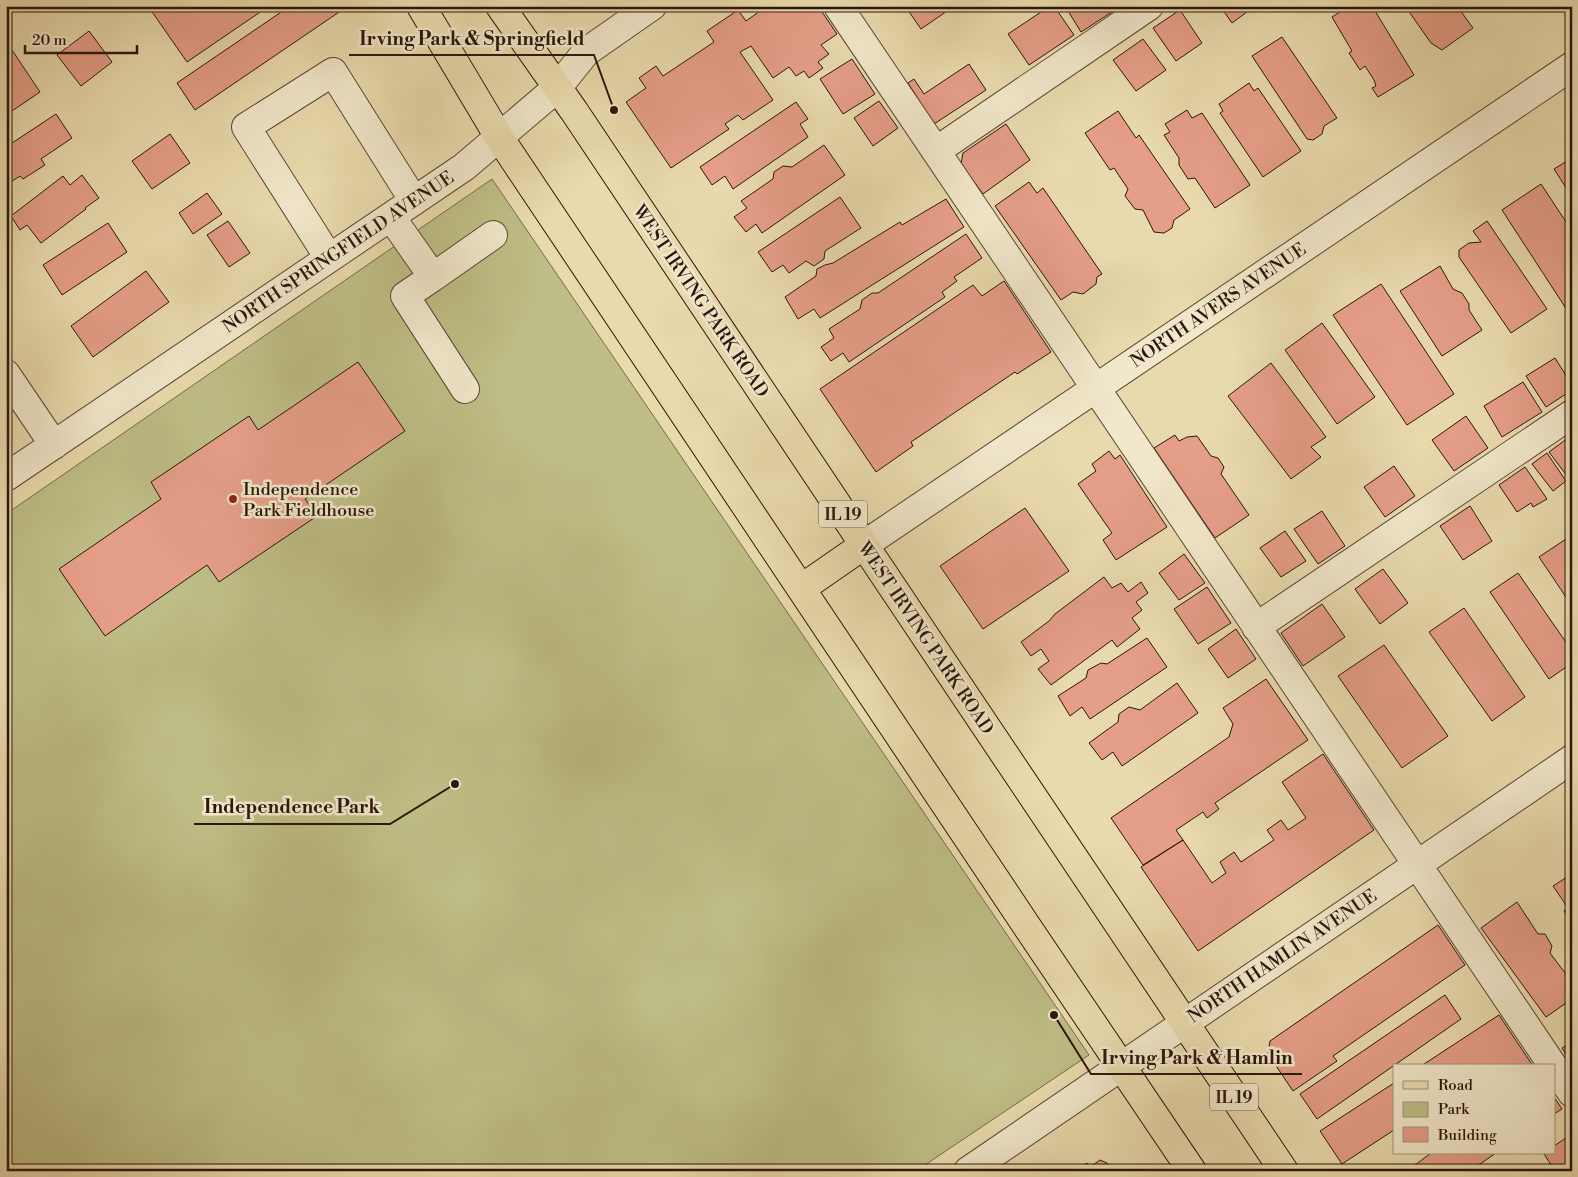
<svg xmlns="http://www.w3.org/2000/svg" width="1578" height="1177" font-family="'Libre Bodoni',serif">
	<rect width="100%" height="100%" fill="#e9daad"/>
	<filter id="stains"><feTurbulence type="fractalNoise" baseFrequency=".004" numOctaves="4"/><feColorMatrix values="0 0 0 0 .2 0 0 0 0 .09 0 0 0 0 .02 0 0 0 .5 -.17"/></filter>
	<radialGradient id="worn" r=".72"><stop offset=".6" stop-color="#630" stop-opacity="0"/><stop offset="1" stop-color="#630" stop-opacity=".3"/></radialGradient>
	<path fill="#bebd85" stroke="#746a48" d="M 492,179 L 1089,1055 L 916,1171 L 6,1171 L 6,514 Z"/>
	<path fill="#e59e88" stroke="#2b160c" d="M 148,6 L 269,6 L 187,62 Z
		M 290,6 L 348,6 L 195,110 L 177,83 Z
		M 767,6 L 818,6 L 837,34 L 821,45 L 829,54 L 818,62 L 823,68 L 809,78 L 804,71 L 796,76 L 789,67 L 773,78 L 751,46 L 740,52 L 773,100 L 743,120 L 738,115 L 725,124 L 729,129 L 671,168 L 626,102 L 646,88 L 639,78 L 656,66 L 663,76 L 714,42 L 707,31 L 738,10 L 746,21 Z
		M 905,6 L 952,6 L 953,7 L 921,29 Z
		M 1050,6 L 1054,6 L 1074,35 L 1029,65 L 1008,34 Z
		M 1065,6 L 1113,6 L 1115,10 L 1081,32 Z
		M 1220,6 L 1255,6 L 1232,23 Z
		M 1349,6 L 1372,6 L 1414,75 L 1378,97 L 1372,88 L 1376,86 L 1374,80 L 1365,66 L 1360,70 L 1349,53 L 1352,51 L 1332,17 Z
		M 1405,6 L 1457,6 L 1473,28 L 1442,50 L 1431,43 Z
		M 1180,10 L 1202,43 L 1176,61 L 1153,28 Z
		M 89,31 L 112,62 L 81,86 L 57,55 Z
		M 1282,37 L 1337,118 L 1324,126 L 1322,134 L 1313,140 L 1307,139 L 1252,56 Z
		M 1143,39 L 1166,70 L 1136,91 L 1113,60 Z
		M 12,50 L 40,92 L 6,115 L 6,54 Z
		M 852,59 L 875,94 L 843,114 L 820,79 Z
		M 969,64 L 986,90 L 934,124 L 908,83 L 914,79 L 924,94 Z
		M 1249,83 L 1254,91 L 1258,88 L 1301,151 L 1263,177 L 1220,113 L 1223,111 L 1219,104 Z
		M 879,101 L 898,128 L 873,146 L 854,118 Z
		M 796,102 L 808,119 L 800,124 L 808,137 L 733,189 L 725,176 L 712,185 L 700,167 Z
		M 1187,110 L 1192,118 L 1202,113 L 1250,185 L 1215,208 L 1195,178 L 1188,179 L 1179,165 L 1179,158 L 1164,135 L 1170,132 L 1165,124 Z
		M 1118,111 L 1136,138 L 1139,135 L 1190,209 L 1174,220 L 1172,228 L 1164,233 L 1154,232 L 1143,210 L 1135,209 L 1125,196 L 1128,189 L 1114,168 L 1110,170 L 1085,133 Z
		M 56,114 L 72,138 L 41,159 L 45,165 L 23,179 L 20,176 L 6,185 L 6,147 Z
		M 1006,124 L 1030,160 L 983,194 L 961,164 L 963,153 Z
		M 170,134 L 190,163 L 152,189 L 132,161 Z
		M 824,145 L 845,175 L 762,233 L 756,224 L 746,232 L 734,217 L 747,208 L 741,201 L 773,179 L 774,172 L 783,166 L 792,167 Z
		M 1572,158 L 1572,197 L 1554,169 Z
		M 82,175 L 99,198 L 85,208 L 86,209 L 41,243 L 27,225 L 20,230 L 11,216 L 63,176 L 70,185 Z
		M 1029,182 L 1037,193 L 1043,188 L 1102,274 L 1097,277 L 1096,284 L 1083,294 L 1073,292 L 1061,300 L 995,206 Z
		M 1541,184 L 1572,231 L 1572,307 L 1567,310 L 1502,210 Z
		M 207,193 L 222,214 L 193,234 L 179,213 Z
		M 840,197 L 861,228 L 825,251 L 824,259 L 814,266 L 806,261 L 789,273 L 783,265 L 772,272 L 758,252 Z
		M 946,199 L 964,227 L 820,318 L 814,309 L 798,319 L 785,297 L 816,276 L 817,269 L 825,265 L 833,263 L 900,222 L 902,225 Z
		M 228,221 L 250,253 L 229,267 L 207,235 Z
		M 1487,221 L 1547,309 L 1511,333 L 1459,257 L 1459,250 L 1469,243 L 1481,242 L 1473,231 Z
		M 108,223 L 127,252 L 62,295 L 43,265 Z
		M 966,234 L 982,258 L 954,277 L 957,281 L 942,292 L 945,297 L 849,362 L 843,353 L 831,361 L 821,347 L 834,338 L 829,329 L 860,309 L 862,300 L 872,293 L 878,293 Z
		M 1440,266 L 1453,289 L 1462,293 L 1469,304 L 1469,310 L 1482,330 L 1442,356 L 1400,291 Z
		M 146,271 L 169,302 L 93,357 L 71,326 Z
		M 1004,281 L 1051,352 L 1017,374 L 1015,372 L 911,442 L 913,446 L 876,472 L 820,389 L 973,285 L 982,296 Z
		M 1381,284 L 1454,394 L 1407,425 L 1333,315 Z
		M 1322,323 L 1375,397 L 1337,424 L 1285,350 Z
		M 1555,358 L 1572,385 L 1572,390 L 1546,407 L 1526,376 Z
		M 358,362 L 405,431 L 305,499 L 317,516 L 219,582 L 207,565 L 105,636 L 59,569 L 161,499 L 151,482 L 249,416 L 258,430 Z
		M 1271,363 L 1326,437 L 1311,447 L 1321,457 L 1291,479 L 1228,396 Z
		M 1523,382 L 1542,412 L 1502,437 L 1484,406 Z
		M 1466,416 L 1488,448 L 1454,471 L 1432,440 Z
		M 1175,435 L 1179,441 L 1187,437 L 1197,436 L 1211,456 L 1218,458 L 1224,467 L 1221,474 L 1249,515 L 1215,538 L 1154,448 Z
		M 1572,435 L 1572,479 L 1570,480 L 1549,452 Z
		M 1109,451 L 1115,459 L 1120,455 L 1167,527 L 1116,560 L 1103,540 L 1112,533 L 1078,484 L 1096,471 L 1092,464 Z
		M 1547,453 L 1566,481 L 1553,491 L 1532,464 Z
		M 1394,466 L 1415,496 L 1385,517 L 1364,487 Z
		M 1525,467 L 1547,499 L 1533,507 L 1531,503 L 1517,512 L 1499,485 Z
		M 1470,506 L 1492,541 L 1463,560 L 1440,526 Z
		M 1025,508 L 1069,571 L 983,629 L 940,566 Z
		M 1322,511 L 1345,546 L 1318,564 L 1294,529 Z
		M 1285,531 L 1306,561 L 1281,577 L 1260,548 Z
		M 1572,535 L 1572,606 L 1539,557 Z
		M 1184,554 L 1205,583 L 1179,600 L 1159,573 Z
		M 1383,569 L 1408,603 L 1380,624 L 1355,589 Z
		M 1518,573 L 1572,651 L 1572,663 L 1549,679 L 1490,592 Z
		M 1104,577 L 1112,588 L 1121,583 L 1128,592 L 1141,582 L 1148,593 L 1136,602 L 1142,610 L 1132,618 L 1140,629 L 1117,647 L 1112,640 L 1051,685 L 1038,669 L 1049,661 L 1041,649 L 1031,656 L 1021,642 L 1049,621 L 1055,614 Z
		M 1207,587 L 1231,623 L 1198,644 L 1174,609 Z
		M 1322,604 L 1345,637 L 1303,666 L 1281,633 Z
		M 1464,608 L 1525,697 L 1492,721 L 1429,632 Z
		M 1236,629 L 1256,659 L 1228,678 L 1208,649 Z
		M 1147,638 L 1167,667 L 1090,719 L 1082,707 L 1070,716 L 1058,696 L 1086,678 L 1088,670 L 1101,663 L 1107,664 Z
		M 1384,645 L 1448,736 L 1402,768 L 1338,676 Z
		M 1266,679 L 1308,740 L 1215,803 L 1219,809 L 1207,818 L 1203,812 L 1176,830 L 1183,840 L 1143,865 L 1111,818 L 1229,737 L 1233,724 L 1223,708 Z
		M 1177,683 L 1198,713 L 1122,766 L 1113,752 L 1102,760 L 1089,743 L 1118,722 L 1119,714 L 1129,707 L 1140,710 Z
		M 1323,754 L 1374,830 L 1198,951 L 1141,867 L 1183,840 L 1212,883 L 1226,873 L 1220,862 L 1234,852 L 1241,862 L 1274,840 L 1267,830 L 1281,820 L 1288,830 L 1306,818 L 1282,782 Z
		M 1572,874 L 1572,922 L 1564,911 L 1568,908 L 1553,886 Z
		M 1517,902 L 1538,934 L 1545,934 L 1552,946 L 1550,953 L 1572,982 L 1572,999 L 1546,1017 L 1481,928 Z
		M 1438,925 L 1465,965 L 1333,1056 L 1337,1061 L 1293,1091 L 1268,1054 L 1270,1041 Z
		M 1445,995 L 1461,1019 L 1317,1119 L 1300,1094 Z
		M 1499,1015 L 1533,1066 L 1421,1066 Z
		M 1572,1042 L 1572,1064 L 1562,1048 Z
		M 1394,1083 L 1394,1130 L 1342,1164 L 1320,1131 Z
		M 1554,1097 L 1562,1109 L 1554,1114 Z
		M 1572,1134 L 1572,1171 L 1555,1171 L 1544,1154 L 1554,1153 L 1554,1146 Z
		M 1431,1153 L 1496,1153 L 1470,1171 L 1407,1171 Z
		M 1100,1160 L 1107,1163 L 1112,1171 L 1076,1171 L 1087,1163 L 1090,1167 Z"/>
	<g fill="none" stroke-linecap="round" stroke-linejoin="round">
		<defs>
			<path id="minor" d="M 838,6 L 1553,1066
				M 936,151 L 1149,6
				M 391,217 L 433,277 L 493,235
				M 329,258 L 246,127 L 333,72 L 414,201
				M 433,277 L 405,296 L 465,389
				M 6,374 L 54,445
				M 6,477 L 464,167 L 558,87 L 586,52 L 652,6
				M 864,545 L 1572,66
				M 1256,627 L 1572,414
				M 1554,1067 L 1572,1093
				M 968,1171 L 1572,759"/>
			<path id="major" d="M 421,6 L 499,137 L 1026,925 L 1192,1171
				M 500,6 L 574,111 L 893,588 L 1284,1171
				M 802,588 L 864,545"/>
		</defs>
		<use href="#minor" stroke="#5a4734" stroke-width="30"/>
		<use href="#major" stroke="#2b160c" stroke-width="30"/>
		<use href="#minor" stroke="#f1e7ca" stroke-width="28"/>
		<use href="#major" stroke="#e9daad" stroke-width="28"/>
	</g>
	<circle fill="#8f2418" stroke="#f1e7ca" stroke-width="2" cx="233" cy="499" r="5"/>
	<g text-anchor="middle" stroke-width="5" stroke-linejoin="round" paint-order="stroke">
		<g fill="#f1e7ca" stroke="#665545" stroke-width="1">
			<rect x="819" y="500.5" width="48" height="27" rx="4"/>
			<rect x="1210" y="1083.5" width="48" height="27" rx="4"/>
		</g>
		<g font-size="16" font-weight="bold" fill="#2b160c">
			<text x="843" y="520">IL 19</text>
			<text x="1234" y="1103">IL 19</text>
		</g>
		<g font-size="18" fill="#2b160c" stroke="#f1e7ca">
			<text transform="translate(338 252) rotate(-34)" y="6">NORTH SPRINGFIELD AVENUE</text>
			<text transform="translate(701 301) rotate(56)" y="6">WEST IRVING PARK ROAD</text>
			<text transform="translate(1218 305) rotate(-34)" y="6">NORTH AVERS AVENUE</text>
			<text transform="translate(926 638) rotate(56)" y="6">WEST IRVING PARK ROAD</text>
			<text transform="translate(1282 956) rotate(-34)" y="6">NORTH HAMLIN AVENUE</text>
		</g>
		<g font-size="18" fill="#2b160c" stroke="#f1e7ca" text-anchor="start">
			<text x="243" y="495">Independence<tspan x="243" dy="21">Park Fieldhouse</tspan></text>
		</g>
	</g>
	<path fill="none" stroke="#2b160c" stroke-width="2" d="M614 110L594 55H349M455 784L390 824H194M1054 1015L1091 1074H1302"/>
	<g fill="#2b160c" stroke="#f1e7ca" stroke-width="2">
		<circle cx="614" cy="110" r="5"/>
		<circle cx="455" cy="784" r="5"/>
		<circle cx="1054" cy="1015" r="5"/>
	</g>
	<g font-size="19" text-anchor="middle" font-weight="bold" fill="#2b160c" stroke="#f1e7ca" stroke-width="5" stroke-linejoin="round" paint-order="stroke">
		<text x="472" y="45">Irving Park &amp; Springfield</text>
		<text x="292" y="813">Independence Park</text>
		<text x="1197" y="1064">Irving Park &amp; Hamlin</text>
	</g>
	<rect width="1578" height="1177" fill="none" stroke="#e9daad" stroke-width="25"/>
	<rect x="8" y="8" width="1563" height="1162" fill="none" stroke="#2b160c" stroke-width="2.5"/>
	<rect x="12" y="12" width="1553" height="1152" fill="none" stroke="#2b160c"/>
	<rect x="1393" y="1064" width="162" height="90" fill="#f1e7ca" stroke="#a2937e"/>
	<rect x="1403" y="1081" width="25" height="8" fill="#e9daad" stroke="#a2937e"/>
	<text x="1438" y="1090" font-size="15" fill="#2b160c">Road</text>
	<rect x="1403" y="1102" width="25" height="15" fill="#bebd85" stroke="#a2937e"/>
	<text x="1438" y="1114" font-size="15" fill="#2b160c">Park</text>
	<rect x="1403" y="1127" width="25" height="15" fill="#e59e88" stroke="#a2937e"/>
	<text x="1438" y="1140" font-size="15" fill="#2b160c">Building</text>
	<path d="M25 45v8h112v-8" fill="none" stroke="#2b160c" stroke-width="2.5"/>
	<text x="32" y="45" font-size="15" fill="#2b160c" stroke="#f1e7ca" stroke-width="4" paint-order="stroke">20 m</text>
	<rect width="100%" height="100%" filter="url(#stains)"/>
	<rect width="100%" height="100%" fill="url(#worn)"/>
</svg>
